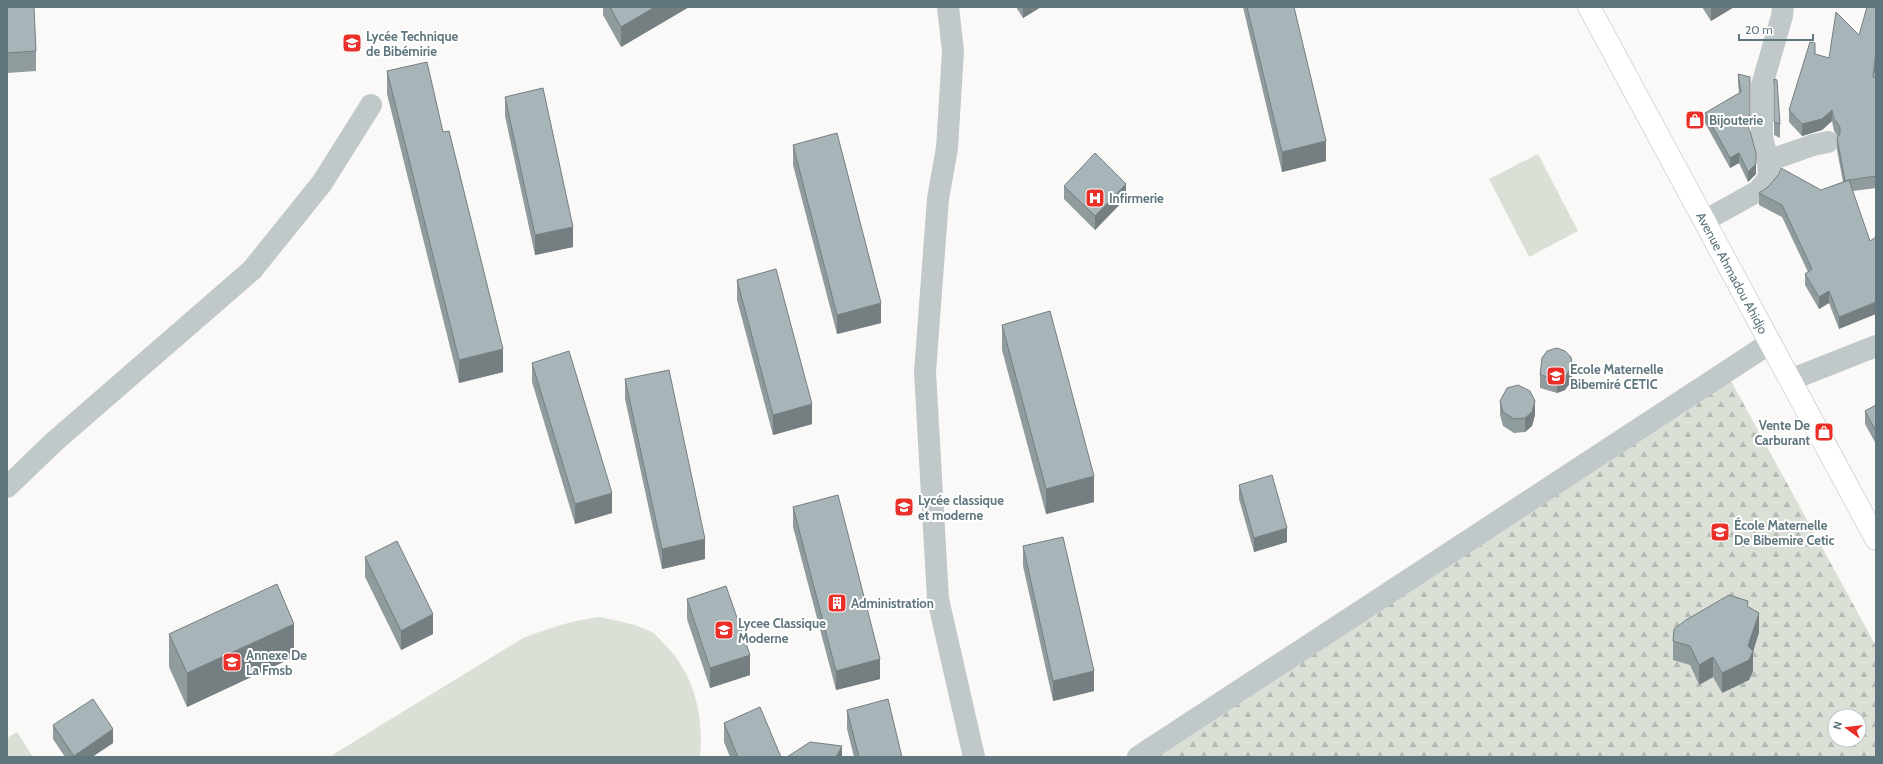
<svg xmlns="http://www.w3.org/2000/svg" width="1883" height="764" font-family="Cabin,sans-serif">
	<defs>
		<pattern id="forest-firs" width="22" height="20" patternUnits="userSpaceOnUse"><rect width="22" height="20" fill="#dbe0d7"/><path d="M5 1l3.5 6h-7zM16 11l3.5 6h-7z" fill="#b5bab4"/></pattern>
	</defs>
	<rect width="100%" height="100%" fill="#faf9f8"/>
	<path fill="url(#forest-firs)" fill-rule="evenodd" d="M 1724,368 L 1876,646 L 1876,757 L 1136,757 ZM 1690,665 L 1749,680 L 1722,693 L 1713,677 L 1699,685 ZM 1835,716 L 1859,716 L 1859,740 L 1835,740 Z"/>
	<path fill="#dbe0d7" d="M 1538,154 L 1578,231 L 1529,257 L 1489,179 Z
		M 600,617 C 618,621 638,624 653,633 C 658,636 662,642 666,646 C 695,675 704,717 700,757 L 329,757 L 523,638 C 549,628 573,620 600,617 Z
		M 17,732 L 33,757 L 7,757 L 7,738 Z"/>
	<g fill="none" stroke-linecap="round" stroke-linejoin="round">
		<defs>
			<g id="major">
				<path id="s1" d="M 1589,7 L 1876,539"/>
			</g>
		</defs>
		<use href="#major" stroke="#b4bcbe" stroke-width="23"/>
		<path stroke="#c1c8ca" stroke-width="22" d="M 948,7 L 953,51 L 947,148 L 938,199 L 925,372 L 938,599 L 974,757
			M 1768,161 L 1813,145 L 1828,142
			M 1704,221 L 1758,191 L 1769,178 L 1768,161 L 1762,137 L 1762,85 L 1782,16 L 1783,7
			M 1790,380 L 1876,346
			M 7,487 L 55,441 L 252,270 L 322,183 L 371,105
			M 1138,757 L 1770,343"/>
		<use href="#major" stroke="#fff" stroke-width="22"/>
	</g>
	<path fill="#909b9e" d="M 7,7 L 36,51 L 36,71 L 7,73 Z
		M 603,7 L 689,7 L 621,47 L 603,15 Z
		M 1016,7 L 1041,7 L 1023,18 Z
		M 1243,7 L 1294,7 L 1326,161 L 1282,172 Z
		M 1702,7 L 1734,7 L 1711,21 Z
		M 1815,54 L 1875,77 L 1876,77 L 1876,188 L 1853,191 L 1839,329 L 1829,303 L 1819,309 L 1805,285 L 1805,274 L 1808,272 L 1782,217 L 1759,205 L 1759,193 L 1821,190 L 1843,182 L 1837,150 L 1837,138 L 1838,137 L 1834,131 L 1832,121 L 1822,130 L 1802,136 L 1789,122 L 1789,110 Z
		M 387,71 L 443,132 L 503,372 L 459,383 L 387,94 Z
		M 1738,74 L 1750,77 L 1749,130 L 1756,174 L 1748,182 L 1739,163 L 1730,168 L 1705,123 L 1705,113 L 1739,93 L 1738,83 Z
		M 1774,79 L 1780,124 L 1780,138 L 1774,135 Z
		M 505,97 L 573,247 L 535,255 L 505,116 Z
		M 793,145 L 881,323 L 837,334 L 793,165 Z
		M 1064,186 L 1126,198 L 1095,230 L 1064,199 Z
		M 737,280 L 812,424 L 773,435 L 737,300 Z
		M 1002,325 L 1094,502 L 1046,514 L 1002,350 Z
		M 532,363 L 612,513 L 575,524 L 532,382 Z
		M 1540,375 L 1572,380 L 1565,390 L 1557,393 L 1540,388 Z
		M 625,379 L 705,559 L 662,569 L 625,399 Z
		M 1500,401 L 1535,415 L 1532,426 L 1525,432 L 1514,433 L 1503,426 L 1500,415 Z
		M 1876,405 L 1876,444 L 1865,424 L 1865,411 Z
		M 1239,485 L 1287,542 L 1254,552 L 1239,499 Z
		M 793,507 L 880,679 L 836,690 L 793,527 Z
		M 1023,546 L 1094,691 L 1053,701 L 1023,566 Z
		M 365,557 L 433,634 L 401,650 L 365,577 Z
		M 687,599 L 750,675 L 710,688 L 687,619 Z
		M 1748,607 L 1759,632 L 1753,651 L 1753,671 L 1749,680 L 1722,693 L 1713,677 L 1699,685 L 1690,665 L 1673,660 L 1673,641 Z
		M 169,634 L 294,657 L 187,707 L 169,667 Z
		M 847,710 L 902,757 L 854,757 L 847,729 Z
		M 724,723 L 781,757 L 730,757 L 724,742 Z
		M 53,725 L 113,743 L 92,757 L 65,757 L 53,739 Z"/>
	<path fill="#757e81" d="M 655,7 L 689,7 L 621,47 L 621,27 Z
		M 1023,7 L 1041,7 L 1023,18 Z
		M 1711,7 L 1734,7 L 1711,21 Z
		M 1876,51 L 1876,62 L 1873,89 L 1873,77 Z
		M 1832,110 L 1832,121 L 1822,130 L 1802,136 L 1802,124 Z
		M 1326,141 L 1326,161 L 1282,172 L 1282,152 Z
		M 1739,153 L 1739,163 L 1730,168 L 1730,158 Z
		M 1756,164 L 1756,174 L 1748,182 L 1748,172 Z
		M 1126,184 L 1126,198 L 1095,230 L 1095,216 Z
		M 573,227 L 573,247 L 535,255 L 535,235 Z
		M 1829,291 L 1829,303 L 1819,309 L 1819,297 Z
		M 1876,302 L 1876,314 L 1839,329 L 1839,317 Z
		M 881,303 L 881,323 L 837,334 L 837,315 Z
		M 503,349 L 503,372 L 459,383 L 459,360 Z
		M 1572,366 L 1572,380 L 1565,390 L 1557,393 L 1557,379 Z
		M 1535,401 L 1535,415 L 1532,426 L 1525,432 L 1525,418 Z
		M 812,404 L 812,424 L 773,435 L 773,415 Z
		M 1094,476 L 1094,502 L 1046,514 L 1046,489 Z
		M 612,493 L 612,513 L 575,524 L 575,504 Z
		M 1287,528 L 1287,542 L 1254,552 L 1254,538 Z
		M 705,539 L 705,559 L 662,569 L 662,549 Z
		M 1759,613 L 1759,632 L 1753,652 L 1753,651 L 1753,671 L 1749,680 L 1722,693 L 1722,673 L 1748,646 Z
		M 433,614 L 433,634 L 401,650 L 401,631 Z
		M 294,624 L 294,657 L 187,707 L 187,673 Z
		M 750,655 L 750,675 L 710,688 L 710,668 Z
		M 1713,657 L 1713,677 L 1699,685 L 1699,665 Z
		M 880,659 L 880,679 L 836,690 L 836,671 Z
		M 1094,671 L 1094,691 L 1053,701 L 1053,681 Z
		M 113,729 L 113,743 L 92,757 L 74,757 L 74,756 Z
		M 842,746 L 842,757 L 836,757 Z"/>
	<path fill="#a7b4b8" stroke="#757e81" d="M 7,7 L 34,7 L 36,51 L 7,53 Z
		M 610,7 L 655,7 L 621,27 Z
		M 1247,7 L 1294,7 L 1326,141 L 1282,152 Z
		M 1867,7 L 1876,7 L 1876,51 L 1873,77 L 1876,77 L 1876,176 L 1849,180 L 1870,241 L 1876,237 L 1876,302 L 1839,317 L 1829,291 L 1819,297 L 1805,274 L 1812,269 L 1782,205 L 1759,193 L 1768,187 L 1779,174 L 1781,168 L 1821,190 L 1849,180 L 1845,181 L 1837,138 L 1840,134 L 1840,127 L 1834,119 L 1832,110 L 1822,119 L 1802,124 L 1789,110 L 1810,42 L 1815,43 L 1815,54 L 1829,58 L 1836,12 L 1859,35 Z
		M 427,62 L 443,132 L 449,131 L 503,349 L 459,360 L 387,71 Z
		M 1738,74 L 1750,77 L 1750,120 L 1744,118 L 1750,131 L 1756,153 L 1756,164 L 1748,172 L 1739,153 L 1730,158 L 1705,113 L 1741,92 Z
		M 1774,79 L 1777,80 L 1780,124 L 1774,122 Z
		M 543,88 L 573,227 L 535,235 L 505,97 Z
		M 837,133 L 881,303 L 837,315 L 793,145 Z
		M 1095,153 L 1126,184 L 1095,216 L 1064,186 Z
		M 776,269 L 812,404 L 773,415 L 737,280 Z
		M 1050,311 L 1094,476 L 1046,489 L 1002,325 Z
		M 1557,348 L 1565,351 L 1571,357 L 1572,366 L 1565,377 L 1557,379 L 1540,375 L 1542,358 L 1547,351 Z
		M 569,351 L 612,493 L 575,504 L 532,363 Z
		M 669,370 L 705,539 L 662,549 L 625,379 Z
		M 1518,385 L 1530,391 L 1535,401 L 1532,412 L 1525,418 L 1514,419 L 1503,412 L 1500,401 L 1507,388 Z
		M 1876,405 L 1876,431 L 1865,411 Z
		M 1272,475 L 1287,528 L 1254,538 L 1239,485 Z
		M 838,495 L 880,659 L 836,671 L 793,507 Z
		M 1063,537 L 1094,671 L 1053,681 L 1023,546 Z
		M 397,541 L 433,614 L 401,631 L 365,557 Z
		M 277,584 L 294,624 L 187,673 L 169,634 Z
		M 726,586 L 750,655 L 710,668 L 687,599 Z
		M 1729,595 L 1748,601 L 1747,606 L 1759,613 L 1748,646 L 1753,651 L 1749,660 L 1722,673 L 1713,657 L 1699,665 L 1690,646 L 1673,641 L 1674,629 L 1686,620 Z
		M 93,699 L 113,729 L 74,756 L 53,725 Z
		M 888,699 L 902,757 L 859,757 L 847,710 Z
		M 760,707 L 781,757 L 738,757 L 724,723 Z
		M 810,742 L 842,746 L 836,757 L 787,757 Z"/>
	<defs>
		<symbol id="school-square" viewBox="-11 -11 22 22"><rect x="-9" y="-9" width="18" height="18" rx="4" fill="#ea2f28" stroke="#fff"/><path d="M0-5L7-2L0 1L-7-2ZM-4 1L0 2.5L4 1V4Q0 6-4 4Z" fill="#fff"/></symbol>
		<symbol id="shop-square" viewBox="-11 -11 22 22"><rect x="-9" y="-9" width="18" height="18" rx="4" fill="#ea2f28" stroke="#fff"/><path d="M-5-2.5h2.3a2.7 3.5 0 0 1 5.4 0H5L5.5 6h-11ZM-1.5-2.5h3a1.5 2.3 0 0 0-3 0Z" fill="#fff"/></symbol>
		<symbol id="hospital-square" viewBox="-11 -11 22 22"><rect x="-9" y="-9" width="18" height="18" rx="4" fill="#ea2f28" stroke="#fff"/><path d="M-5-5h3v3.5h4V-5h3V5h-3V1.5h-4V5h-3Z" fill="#fff"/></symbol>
		<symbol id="building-square" viewBox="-11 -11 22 22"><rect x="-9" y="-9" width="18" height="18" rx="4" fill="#ea2f28" stroke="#fff"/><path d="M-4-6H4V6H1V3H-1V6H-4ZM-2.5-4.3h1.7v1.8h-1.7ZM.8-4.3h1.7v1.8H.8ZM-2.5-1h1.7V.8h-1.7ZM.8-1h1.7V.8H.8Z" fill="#fff"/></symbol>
		<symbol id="university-square" viewBox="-11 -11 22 22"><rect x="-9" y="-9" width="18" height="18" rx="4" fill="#ea2f28" stroke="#fff"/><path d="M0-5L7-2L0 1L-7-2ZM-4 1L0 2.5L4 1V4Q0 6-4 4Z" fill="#fff"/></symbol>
	</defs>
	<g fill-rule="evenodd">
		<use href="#school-square" x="341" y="32" width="22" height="22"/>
		<use href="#shop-square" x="1684" y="109" width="22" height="22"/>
		<use href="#hospital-square" x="1084" y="187" width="22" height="22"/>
		<use href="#school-square" x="1545" y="365" width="22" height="22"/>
		<use href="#shop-square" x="1813" y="421" width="22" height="22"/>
		<use href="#school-square" x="893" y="496" width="22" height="22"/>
		<use href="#school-square" x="1709" y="521" width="22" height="22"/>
		<use href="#building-square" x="826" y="592" width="22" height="22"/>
		<use href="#school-square" x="713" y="619" width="22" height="22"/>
		<use href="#university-square" x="221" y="651" width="22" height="22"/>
	</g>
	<g text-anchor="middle" stroke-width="4" stroke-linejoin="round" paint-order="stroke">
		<g font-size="13" font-weight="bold" fill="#5f767e" stroke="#fff" text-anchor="start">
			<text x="366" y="41">Lycée Technique<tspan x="366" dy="15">de Bibémirie</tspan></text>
			<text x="1709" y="125">Bijouterie</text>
			<text x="1109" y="203">Infirmerie</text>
			<text x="1570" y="374">Ecole Maternelle<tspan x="1570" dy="15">Bibemiré CETIC</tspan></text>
			<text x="1810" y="430" text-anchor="end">Vente De<tspan x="1810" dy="15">Carburant</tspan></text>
			<text x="918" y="505">Lycée classique<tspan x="918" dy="15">et moderne</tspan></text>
			<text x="1734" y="530">École Maternelle<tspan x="1734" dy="15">De Bibemire Cetic</tspan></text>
			<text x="851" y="608">Administration</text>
			<text x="738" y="628">Lycee Classique<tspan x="738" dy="15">Moderne</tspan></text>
			<text x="246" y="660">Annexe De<tspan x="246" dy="15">La Fmsb</tspan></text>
		</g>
		<g font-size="13" fill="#5f767e" stroke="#fff">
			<text dy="5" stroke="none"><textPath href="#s1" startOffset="302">Avenue Ahmadou Ahidjo</textPath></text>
		</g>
	</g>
	<rect width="1883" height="764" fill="none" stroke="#5f767e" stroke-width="16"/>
	<g transform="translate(1847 728) rotate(285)"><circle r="19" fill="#ffffff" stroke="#bfc8cb"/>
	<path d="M0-3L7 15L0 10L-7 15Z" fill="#ea2f28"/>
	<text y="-6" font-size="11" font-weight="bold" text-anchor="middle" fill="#5f767e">N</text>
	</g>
	<path d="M1739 34v6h74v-6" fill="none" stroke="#5f767e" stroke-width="2"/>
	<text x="1745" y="34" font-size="12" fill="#5f767e" stroke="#ffffff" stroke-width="3" paint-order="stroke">20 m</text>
</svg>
